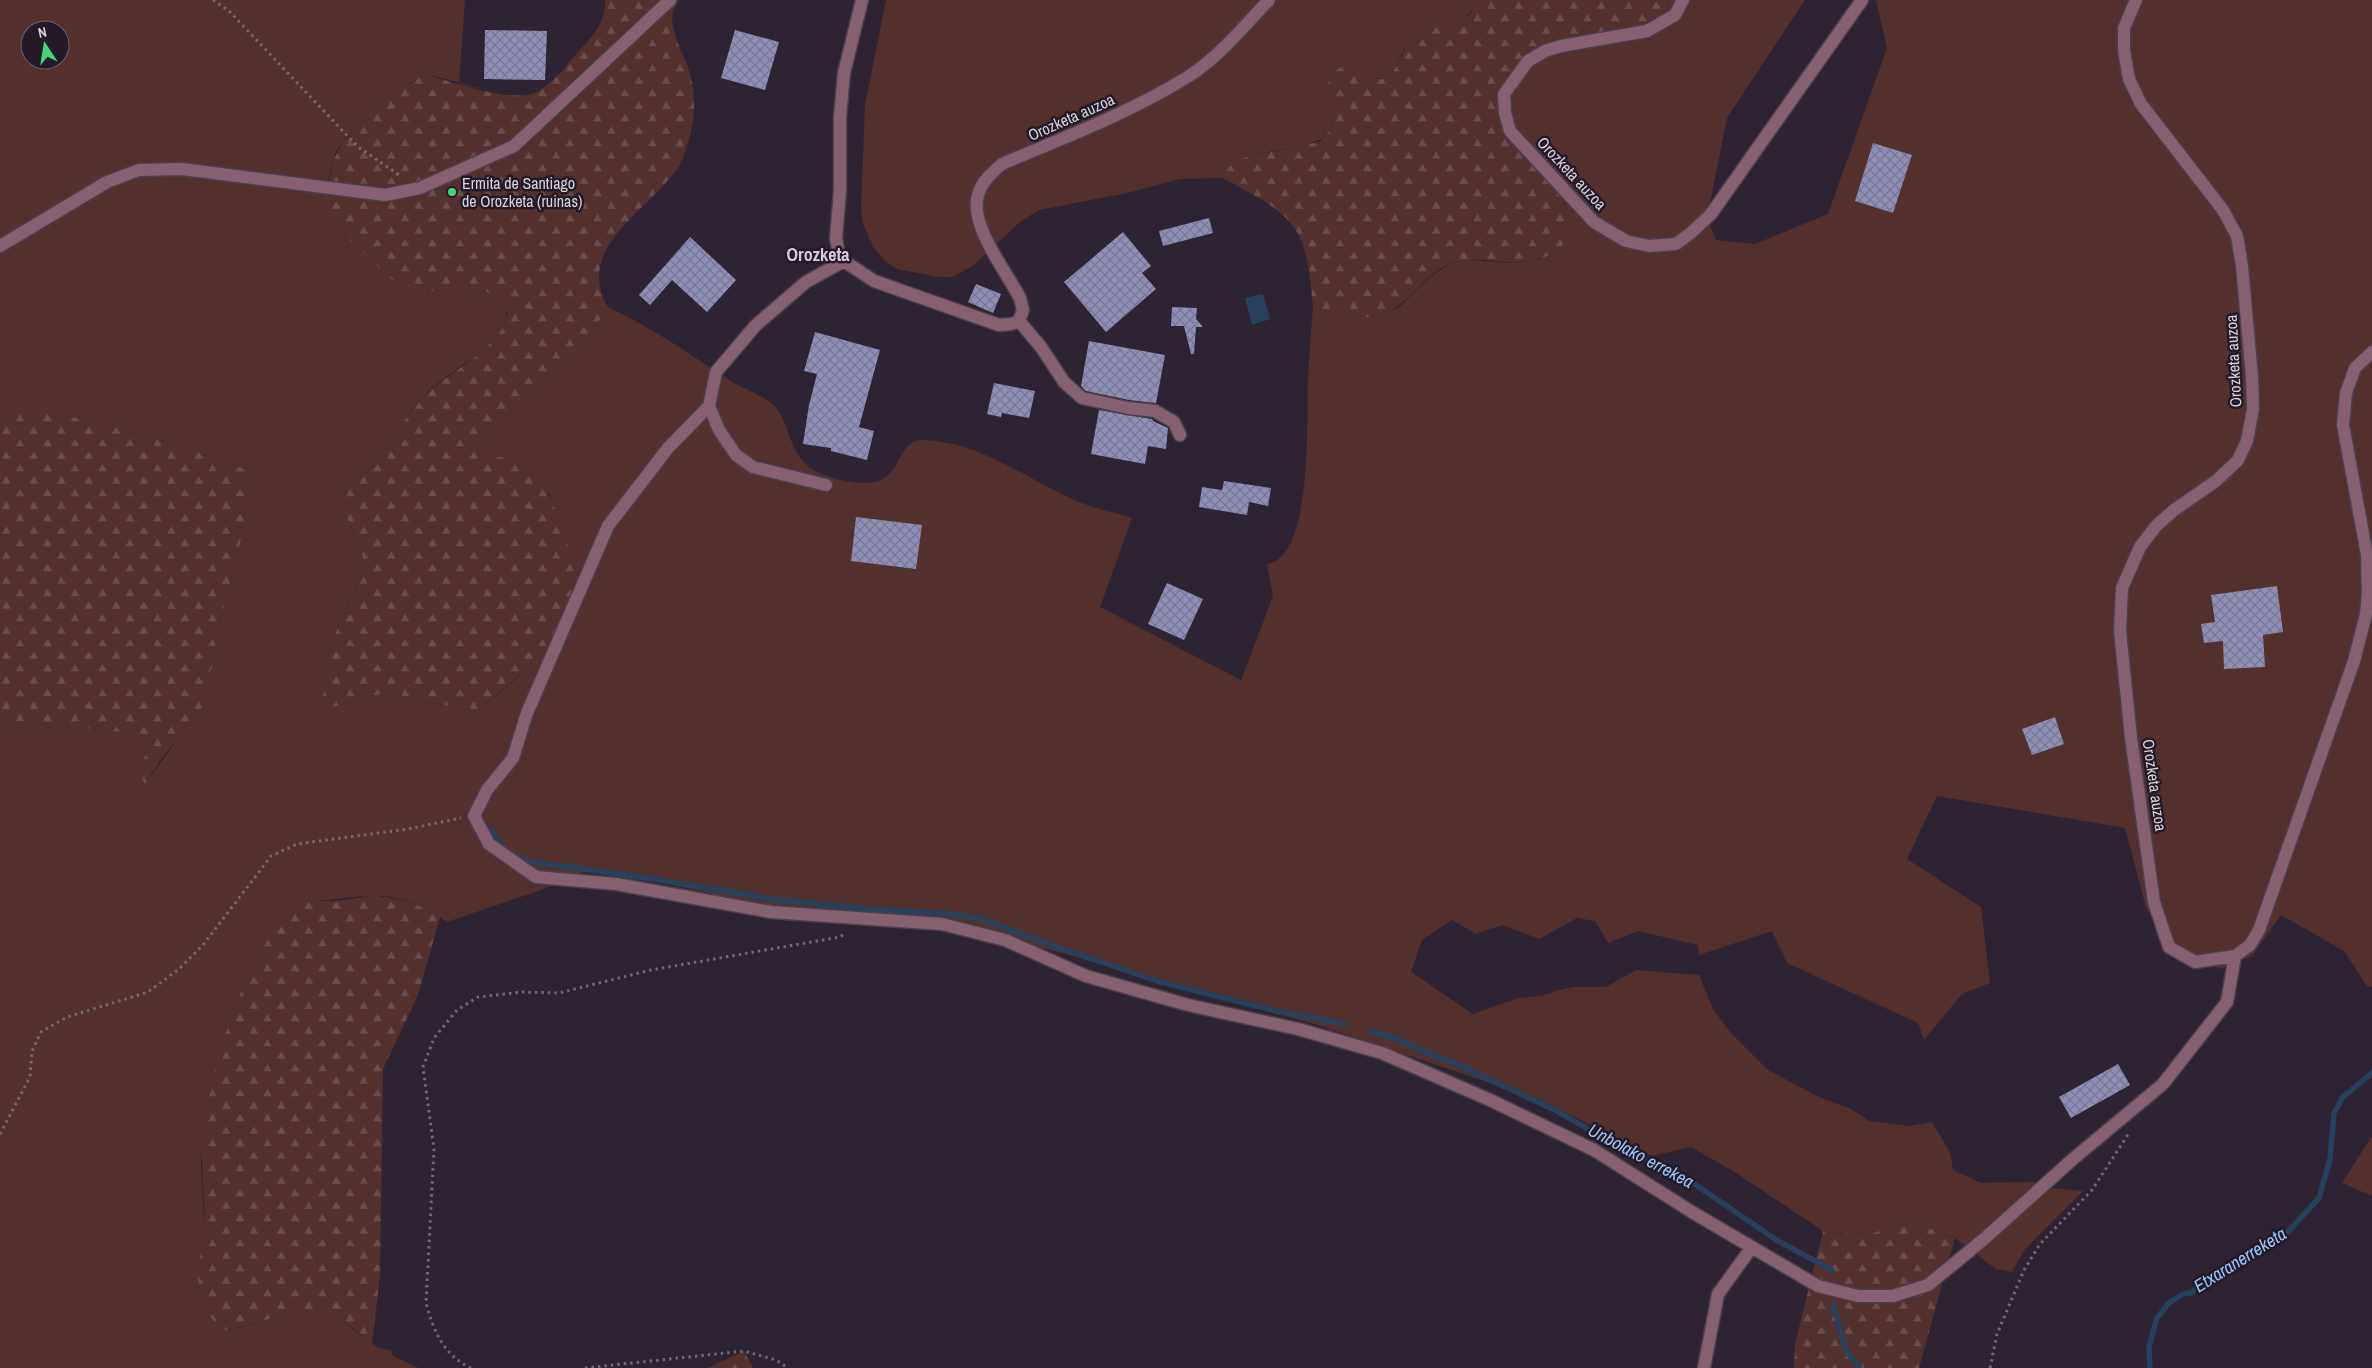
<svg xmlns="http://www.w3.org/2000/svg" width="2372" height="1368" font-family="'Archivo Narrow',sans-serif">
	<defs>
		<pattern id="forest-firs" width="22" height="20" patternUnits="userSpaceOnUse" patternTransform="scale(1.25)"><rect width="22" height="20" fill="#51302e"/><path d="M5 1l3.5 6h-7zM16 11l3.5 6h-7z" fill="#694d4c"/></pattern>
		<pattern id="building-cross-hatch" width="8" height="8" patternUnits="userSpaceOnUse" patternTransform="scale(1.25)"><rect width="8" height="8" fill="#8f8fb6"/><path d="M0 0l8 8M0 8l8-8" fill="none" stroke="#787793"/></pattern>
	</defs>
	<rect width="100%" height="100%" fill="#2e2332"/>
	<path fill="#51302e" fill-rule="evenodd" d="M 0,0 L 465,0 L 459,84 L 503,94 L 426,74 L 379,102 L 344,140 L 336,152 L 328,182 L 336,222 L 346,237 L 421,292 L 461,290 L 487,292 L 496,295 L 506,305 L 507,321 C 490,355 448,369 423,398 C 412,410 401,423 392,437 C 377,459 368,482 339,487 C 338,514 363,536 363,563 C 363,581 345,609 338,627 C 327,653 323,682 323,710 L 368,696 L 390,693 L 433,703 L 477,711 L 507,687 L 532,663 L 574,576 L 571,555 L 550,495 L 520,463 L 491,457 L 476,449 L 500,421 L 576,357 L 608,307 C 653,328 693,356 734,383 C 746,390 760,394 771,403 C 794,422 784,458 822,474 C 838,481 873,489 887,476 C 902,464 901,438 926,440 C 984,443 1030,482 1082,503 C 1098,510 1116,512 1132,518 L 1100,607 L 1241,680 L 1273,596 L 1267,564 C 1314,557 1306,416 1308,379 C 1309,355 1311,331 1313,307 L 1369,317 L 1398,308 L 1431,276 L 1450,264 L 1467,260 L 1515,263 L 1538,260 L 1550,255 L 1565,204 L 1523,152 L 1506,99 L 1530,64 L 1667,5 L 1669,0 L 1805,0 L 1727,118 L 1707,218 L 1716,240 L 1755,244 L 1828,214 L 1887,48 L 1876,0 L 2372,0 L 2372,987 L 2367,986 L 2344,951 L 2281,915 L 2252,956 L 2220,969 L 2177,945 L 2146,908 L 2125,828 L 1937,796 L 1907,859 L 1981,907 L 1990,983 L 1962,994 L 1924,1040 L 1918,1023 L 1787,963 L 1772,931 L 1699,955 L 1698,945 L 1638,931 L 1608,943 L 1595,921 L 1577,918 L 1539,939 L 1502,925 L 1476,934 L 1452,920 L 1422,940 L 1411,972 L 1473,1014 L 1518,998 L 1542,996 L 1555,991 L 1573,987 L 1606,987 L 1636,970 L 1699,975 L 1713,1009 L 1730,1032 L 1768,1070 L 1819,1097 L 1851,1109 L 1869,1121 L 1910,1126 L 1932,1122 L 1950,1152 L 1953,1170 L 1981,1183 L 2030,1182 L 2052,1188 L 2083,1191 L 2025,1249 L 2012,1272 L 1996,1269 L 1955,1238 L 1911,1221 L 1866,1235 L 1823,1231 L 1733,1171 L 1691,1147 L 1652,1156 L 1541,1100 L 1321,1026 L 1051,950 L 912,920 L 764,905 L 593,868 L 538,891 L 447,922 C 429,909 405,898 383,896 C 362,894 332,901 309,901 L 261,950 L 225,1038 L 205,1117 L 201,1164 L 204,1222 L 199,1291 L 225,1330 C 254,1325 308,1304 335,1317 C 356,1326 368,1349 391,1350 L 393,1356 L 419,1368 L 0,1368 L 0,735 L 2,728 L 17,721 L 130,733 L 154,739 L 141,764 L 145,784 L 206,700 L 218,631 L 242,536 L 251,470 L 234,466 L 171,443 L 86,419 L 55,414 L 0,414 ZM 30,30 L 60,30 L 60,60 L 30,60 Z
		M 886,0 L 1475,0 L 1475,7 L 1466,17 L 1405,47 L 1394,70 L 1388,77 L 1383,79 L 1371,78 L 1328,91 C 1329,102 1334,114 1331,125 C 1324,159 1245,138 1223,178 L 1180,179 L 1127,193 L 1039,210 L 1021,221 L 974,265 L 953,277 L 938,277 L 897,269 L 886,262 L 873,247 L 863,224 L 861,209 L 865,105 Z
		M 2372,1136 L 2372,1196 L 2342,1183 Z"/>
	<path fill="url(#forest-firs)" d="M 605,0 L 679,0 L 673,10 L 672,21 C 674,36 681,50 687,64 C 696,88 696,114 689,139 C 686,151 682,163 674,173 C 645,212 574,250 608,307 L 576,357 L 500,421 L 476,449 C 493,459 513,456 528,469 C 547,484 555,506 562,528 C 566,540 571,552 573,564 C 583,627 519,676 477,711 L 433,703 L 390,693 L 368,696 L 323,710 C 323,682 327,653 338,627 C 345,610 363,582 363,563 C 363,536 338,514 339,487 C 368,483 377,459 392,437 C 402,422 414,408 426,395 C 448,372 504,346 508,313 L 501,299 L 487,292 L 461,290 L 421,292 L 399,286 L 346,237 L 336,222 L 326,196 L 334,159 L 344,140 L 379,102 L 426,74 C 451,82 513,104 537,92 C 553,83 566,66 578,52 C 592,37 606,23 605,0 Z
		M 1475,0 L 1669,0 L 1660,19 L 1653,27 L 1578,46 L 1541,58 L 1511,81 C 1510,90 1505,103 1507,111 C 1510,124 1521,148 1528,159 C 1543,183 1576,200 1568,233 C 1565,248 1553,255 1539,259 C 1511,268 1480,254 1453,263 C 1439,267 1429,277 1419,287 C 1378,329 1366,318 1313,307 C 1306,222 1296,218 1223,178 C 1227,166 1236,161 1247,157 L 1319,142 L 1329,131 L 1331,126 C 1334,108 1321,88 1333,73 C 1348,55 1365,82 1382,79 C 1399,76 1401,44 1416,35 C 1433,24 1476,26 1475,0 Z
		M 0,414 L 55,414 L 86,419 L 171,443 L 234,466 L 252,470 L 242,536 L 218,631 L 206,700 L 198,714 L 159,762 L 145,784 L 139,774 L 141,764 L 154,739 L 130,733 L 17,721 L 2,728 L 0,735 Z
		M 368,896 C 393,896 419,903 440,917 L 418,995 L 383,1069 L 380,1275 L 372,1345 C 361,1335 350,1323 335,1317 C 307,1304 254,1325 225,1330 C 185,1304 201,1263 204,1223 C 205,1194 200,1165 203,1136 C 209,1072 245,950 295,908 C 306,898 321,902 335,901 C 346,900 357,898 368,896 Z
		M 1911,1221 L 1955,1238 L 1919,1368 L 1794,1368 L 1795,1344 L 1823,1231 L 1866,1235 Z
		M 744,1351 L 753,1368 L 708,1368 Z"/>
	<path fill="#27415c" d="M 1263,294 L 1270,319 L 1252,325 L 1245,298 Z"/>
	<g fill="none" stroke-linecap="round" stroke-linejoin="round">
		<path stroke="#27415c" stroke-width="5.5" d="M 490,829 L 503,848
			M 511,853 L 526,861 L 653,879 L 778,900 L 878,910 L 944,913 L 982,919 L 1057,947 L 1157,981 L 1276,1011 L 1345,1024
			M 1370,1032 L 1394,1038 L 1440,1058 L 1441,1057 L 1557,1111 L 1605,1139 L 1693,1183 L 1778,1241 L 1832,1270
			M 1833,1305 L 1846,1351 L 1860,1368
			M 2150,1368 L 2149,1346 L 2157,1318 L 2169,1303 L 2183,1294 L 2191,1293 L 2206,1280 L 2221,1275 L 2243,1259 L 2254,1254 L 2269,1239 L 2287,1233 L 2319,1198 L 2330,1159 L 2334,1113 L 2343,1097 L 2372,1073"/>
	</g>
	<path fill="url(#building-cross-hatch)" d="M 485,30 L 547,31 L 545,80 L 484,79 Z
		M 735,30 L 779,42 L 765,90 L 721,78 Z
		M 1873,143 L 1912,155 L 1893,213 L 1855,201 Z
		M 1209,218 L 1213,233 L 1163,246 L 1159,231 Z
		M 1123,232 L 1151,266 L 1142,273 L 1156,289 L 1106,332 L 1064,282 Z
		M 690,237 L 736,280 L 707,312 L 672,280 L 650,305 L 639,295 Z
		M 976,284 L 1001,294 L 993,313 L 968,302 Z
		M 1172,307 L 1197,308 L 1196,319 L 1203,327 L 1196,327 L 1194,354 L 1191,354 L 1184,326 L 1171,326 Z
		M 815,332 L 880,350 L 859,427 L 874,431 L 867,460 L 831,451 L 831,448 L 803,444 L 809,405 L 817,374 L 804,371 Z
		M 1089,341 L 1165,355 L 1156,403 L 1129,400 L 1086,391 L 1081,386 Z
		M 994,383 L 1035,391 L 1029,418 L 1002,413 L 1001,417 L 987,414 Z
		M 1099,410 L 1152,419 L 1153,421 L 1168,428 L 1166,449 L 1148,446 L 1145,464 L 1091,454 Z
		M 1224,481 L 1271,488 L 1268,506 L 1249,502 L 1247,515 L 1199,507 L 1202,487 L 1222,490 Z
		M 856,517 L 922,525 L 916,569 L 851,561 Z
		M 1167,583 L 1203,599 L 1184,640 L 1148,624 Z
		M 2277,586 L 2283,632 L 2263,635 L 2265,667 L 2224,669 L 2223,641 L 2204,643 L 2201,624 L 2215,622 L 2211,595 Z
		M 2055,717 L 2064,744 L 2032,755 L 2022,729 Z
		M 2118,1064 L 2130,1085 L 2071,1118 L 2059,1097 Z"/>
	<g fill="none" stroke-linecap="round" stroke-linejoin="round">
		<defs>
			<path id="minor" d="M 862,0 L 844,73 L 840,117 L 840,191 L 836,238 L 838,250 L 844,261 L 874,281 L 999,325 L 1011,324 L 1019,321 L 1023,310 L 1020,298 C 1006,271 969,225 978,195 C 981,182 993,172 1002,164 C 1065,137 1130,113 1189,76 C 1219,57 1244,26 1269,0
				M 1683,0 L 1675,15 L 1647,31 L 1561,46 L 1545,51 L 1528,61 L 1504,94 L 1505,113 L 1510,131 L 1594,222 L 1626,241 L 1649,246 L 1676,244 L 1692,232 L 1711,214 L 1862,0
				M 2136,0 L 2124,28 L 2124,50 L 2129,79 L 2141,104 L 2223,210 L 2237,236 L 2242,266 L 2252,377 L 2253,409 L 2247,441 L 2238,460 L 2216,481 L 2174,510 L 2156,526 L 2140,547 L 2122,588 L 2120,631 L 2131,738 L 2154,902 L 2169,947 L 2195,962 L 2235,956 L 2250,945 L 2259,930 L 2354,661 L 2366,614 L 2368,593 L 2367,555 L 2343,425 L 2346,393 L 2355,368 L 2372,352
				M 0,246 L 107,182 L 139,170 L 182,169 L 385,195 L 420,188 L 514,146 L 670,0
				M 1019,321 L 1041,347 L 1064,382 L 1082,398 L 1128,408 L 1155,411 L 1174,422 L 1180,435
				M 709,406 L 668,448 L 608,526 L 527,713 L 513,758 L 487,790 L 474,816 L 489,844 L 536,877 L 616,884 L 771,912 L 942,924 L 1005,940 L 1086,976 L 1188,1005 L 1298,1029 L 1382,1053 L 1490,1100 L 1594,1150 L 1692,1212 L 1818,1286 L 1858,1296 L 1893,1296 L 1928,1285 L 1984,1239 L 2073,1159 L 2163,1084 L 2227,1002 L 2235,956
				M 826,485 L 753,467 L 736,455 L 719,430 L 709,406 L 716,372 L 756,325 L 806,282 L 844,261
				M 1704,1368 L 1718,1294 L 1752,1247"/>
		</defs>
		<use href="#minor" stroke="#493f4d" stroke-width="15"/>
		<path stroke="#726875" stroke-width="3" stroke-dasharray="2.5 4" stroke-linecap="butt" d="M 213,0 L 229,11 L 358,147 L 402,177
			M 0,1134 L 30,1077 L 32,1051 L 41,1032 L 67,1017 L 148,992 L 179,969 L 203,945 L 271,856 L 297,844 L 408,829 L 461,818
			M 471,1368 C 444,1356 433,1330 426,1303 L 434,1149 L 423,1067 L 434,1038 L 457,1010 L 478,997 L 522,992 L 559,993 L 651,970 L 840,937 L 845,933
			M 585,1368 L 744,1351 L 776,1360 L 788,1368
			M 1990,1368 L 1997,1334 L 2024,1270 L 2040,1244 L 2092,1190 L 2129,1133"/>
		<use href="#minor" stroke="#856070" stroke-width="12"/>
	</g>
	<circle fill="#42d77b" stroke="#241a28" stroke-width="2" cx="452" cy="192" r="5"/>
	<g text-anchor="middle" stroke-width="5" stroke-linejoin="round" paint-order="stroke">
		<g font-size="16" fill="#d8d1da" stroke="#241a28">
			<text transform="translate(1071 117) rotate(-24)" y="6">Orozketa auzoa</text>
			<text transform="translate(1572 173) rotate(47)" y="6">Orozketa auzoa</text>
			<text transform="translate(2233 361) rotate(-93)" y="6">Orozketa auzoa</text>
			<text transform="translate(2155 785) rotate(82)" y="6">Orozketa auzoa</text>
		</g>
		<g font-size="16" fill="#d8d1da" stroke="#241a28" text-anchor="start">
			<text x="462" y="189">Ermita de Santiago<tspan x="462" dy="18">de Orozketa (ruinas)</tspan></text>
		</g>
		<g font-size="18" font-weight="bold" fill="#d9cbde" stroke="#241a28">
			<text x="818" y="261">Orozketa</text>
		</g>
		<g font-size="18" font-style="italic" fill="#98c6f9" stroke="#241a28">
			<text transform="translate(1641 1156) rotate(28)" y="6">Unbolako errekea</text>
			<text transform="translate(2240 1260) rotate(-32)" y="6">Etxaranerreketa</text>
		</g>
	</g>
	<g transform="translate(45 45) rotate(348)"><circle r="24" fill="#241a28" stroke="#6c636f"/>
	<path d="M0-4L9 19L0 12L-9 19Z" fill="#42d77b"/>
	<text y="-8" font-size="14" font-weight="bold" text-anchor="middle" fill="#d8d1da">N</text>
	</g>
</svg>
